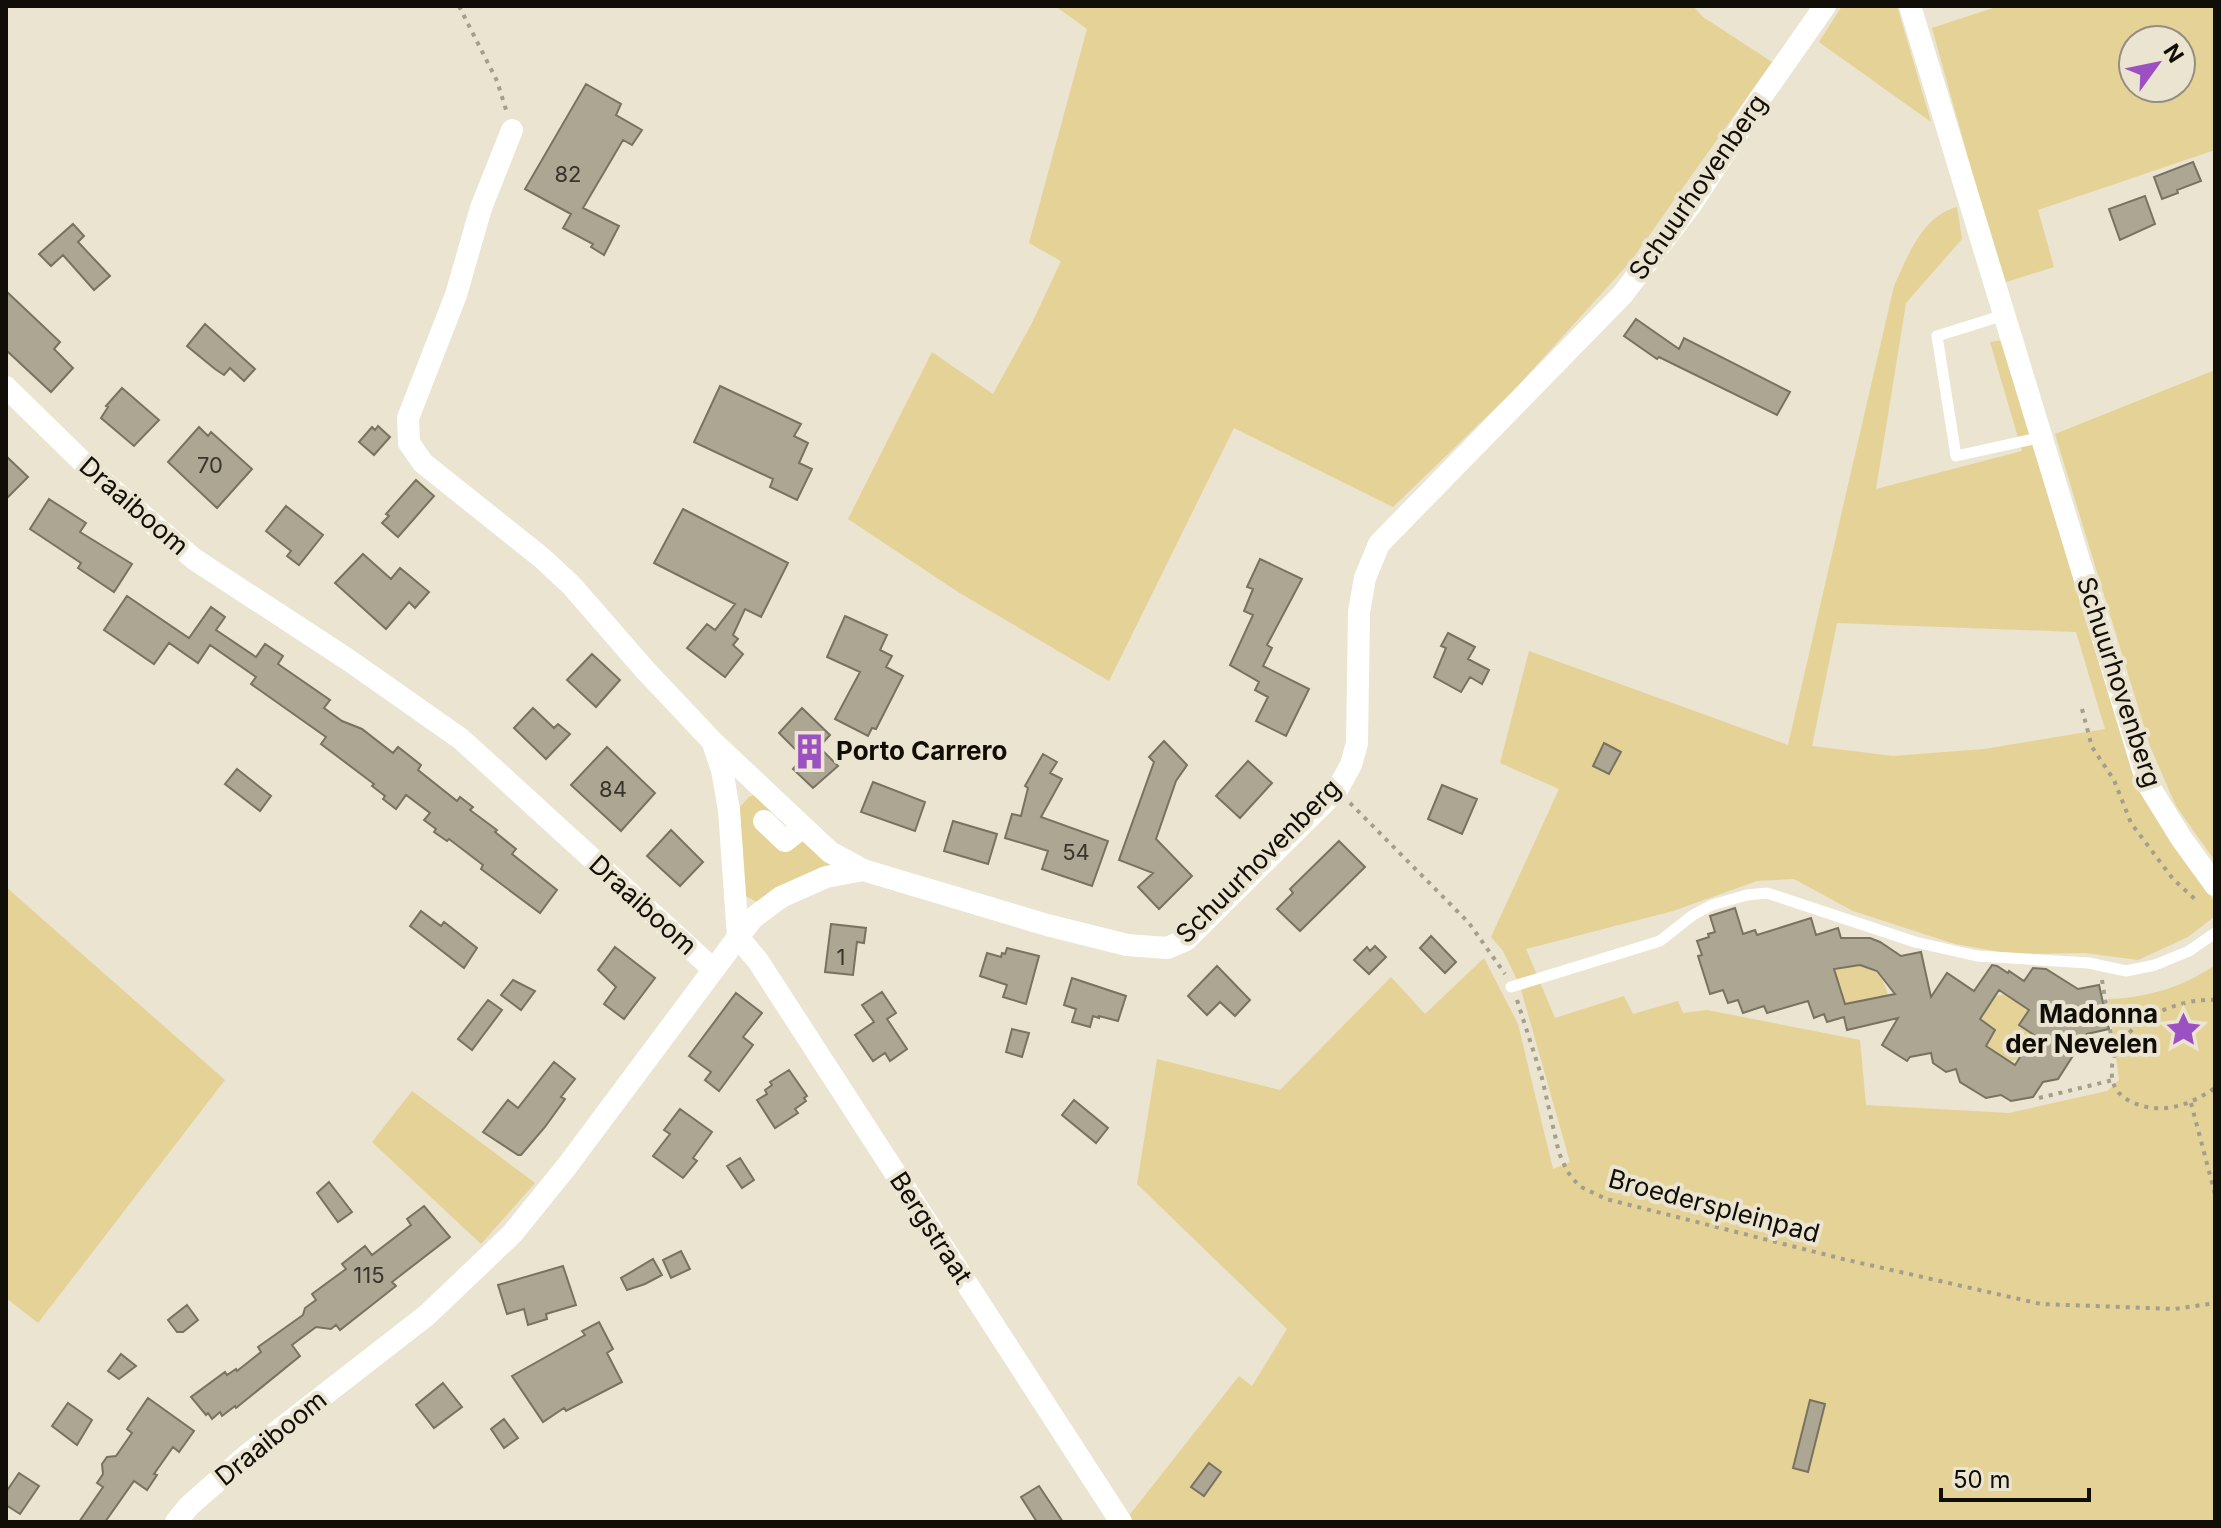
<svg xmlns="http://www.w3.org/2000/svg" width="2221" height="1528" font-family="Inter,sans-serif">
	<rect width="100%" height="100%" fill="#eae4d0"/>
	<path fill="#e5d297" fill-rule="evenodd" d="M 1055,6 L 1693,6 L 1703,17 L 1772,62 L 1631,261 L 1514,390 L 1393,507 L 1234,428 L 1109,681 L 958,592 L 848,519 L 932,352 L 993,394 L 1032,323 L 1061,261 L 1029,243 L 1087,29 Z
		M 1842,6 L 1897,6 L 1931,122 L 1819,42 Z
		M 1999,6 L 2215,6 L 2215,150 L 2038,210 L 2054,267 L 2003,283 L 1932,28 ZM 2133,40 L 2181,40 L 2181,88 L 2133,88 Z
		M 1957,207 L 1962,239 L 1906,303 L 1876,489 L 2022,451 L 1990,342 L 2004,340 L 2137,779 L 2215,903 L 2215,916 L 2188,937 L 2138,960 L 2085,953 L 2012,954 L 1955,944 L 1853,911 L 1794,879 L 1757,881 L 1673,911 L 1526,949 L 1555,1018 L 1624,996 L 1633,1014 L 1678,1001 L 1683,1013 L 1707,1010 L 1860,1040 L 1866,1105 L 2009,1113 L 2107,1091 L 2119,1080 L 2108,999 C 2147,998 2183,987 2215,965 L 2215,1522 L 1124,1522 L 1239,1376 L 1252,1386 L 1287,1329 L 1137,1184 L 1157,1059 L 1280,1090 L 1391,977 L 1425,1014 L 1484,958 L 1518,1024 L 1553,1169 L 1570,1162 L 1520,986 L 1503,951 L 1491,937 L 1559,789 L 1500,763 L 1529,651 L 1788,745 L 1894,286 C 1908,256 1922,216 1957,207 ZM 1837,623 L 2076,632 L 2105,729 L 1984,749 L 1893,756 L 1812,746 Z
		M 2215,370 L 2215,861 L 2176,806 L 2150,746 L 2055,434 Z
		M 754,795 L 847,866 L 760,901 L 755,901 L 744,895 L 739,808 L 749,797 Z
		M 6,887 L 225,1080 L 38,1323 L 6,1298 Z
		M 1860,965 C 1878,969 1883,978 1888,995 L 1845,1004 L 1837,979 L 1821,969 Z
		M 2005,994 L 2029,1010 L 2019,1025 L 2034,1035 L 2019,1059 L 2009,1062 L 1986,1046 L 1995,1030 L 1980,1019 L 1996,996 Z
		M 412,1091 L 535,1183 L 481,1244 L 372,1142 Z"/>
	<path fill="#ada693" stroke="#787361" stroke-width="2" fill-rule="evenodd" d="M 586,84 L 621,104 L 616,115 L 642,130 L 632,145 L 623,140 L 583,208 L 619,226 L 604,255 L 591,247 L 593,244 L 563,228 L 571,214 L 525,189 Z
		M 2193,162 L 2201,181 L 2177,190 L 2178,193 L 2162,199 L 2154,177 Z
		M 2145,196 L 2155,224 L 2120,240 L 2109,209 Z
		M 73,224 L 84,236 L 78,242 L 110,276 L 94,290 L 63,255 L 51,266 L 39,254 Z
		M 6,291 L 60,342 L 54,349 L 73,368 L 51,392 L 6,350 Z
		M 1636,319 L 1679,349 L 1684,338 L 1790,392 L 1777,415 L 1659,357 L 1657,359 L 1624,336 Z
		M 205,324 L 255,369 L 244,381 L 230,368 L 224,375 L 215,369 L 187,346 Z
		M 720,386 L 801,424 L 794,436 L 808,443 L 799,463 L 812,469 L 797,500 L 770,487 L 773,479 L 694,442 Z
		M 122,388 L 159,420 L 134,446 L 101,418 L 108,407 L 106,406 Z
		M 378,426 L 390,437 L 374,455 L 359,442 L 372,427 L 375,430 Z
		M 199,427 L 208,436 L 211,432 L 252,469 L 217,508 L 168,462 Z
		M 6,456 L 28,477 L 6,499 Z
		M 416,480 L 434,496 L 398,537 L 382,523 L 389,516 L 386,514 Z
		M 49,499 L 86,523 L 80,532 L 132,564 L 114,592 L 78,568 L 81,563 L 30,529 Z
		M 286,506 L 323,535 L 299,565 L 287,556 L 291,551 L 266,531 Z
		M 683,509 L 788,563 L 761,617 L 745,609 L 733,635 L 738,639 L 733,645 L 743,654 L 725,677 L 687,648 L 707,624 L 715,630 L 735,604 L 654,563 Z
		M 363,554 L 391,579 L 400,568 L 429,592 L 415,608 L 409,602 L 386,629 L 335,583 Z
		M 1260,559 L 1302,579 L 1267,645 L 1272,648 L 1263,666 L 1309,689 L 1286,736 L 1256,721 L 1268,697 L 1255,690 L 1259,682 L 1230,665 L 1253,615 L 1244,611 L 1253,589 L 1247,587 Z
		M 127,596 L 189,638 L 211,607 L 225,617 L 216,630 L 256,657 L 265,644 L 283,656 L 278,664 L 330,700 L 324,708 L 342,721 L 362,729 L 393,753 L 398,747 L 421,765 L 418,770 L 457,801 L 460,797 L 473,807 L 470,810 L 497,830 L 495,832 L 516,849 L 512,854 L 557,890 L 540,913 L 481,869 L 483,865 L 449,839 L 447,841 L 434,832 L 436,829 L 424,820 L 430,813 L 406,795 L 396,809 L 383,799 L 385,796 L 372,786 L 374,784 L 321,744 L 326,737 L 251,684 L 256,677 L 210,645 L 198,663 L 169,643 L 154,664 L 104,630 Z
		M 845,616 L 887,635 L 880,650 L 892,656 L 886,667 L 903,676 L 876,729 L 872,728 L 868,736 L 835,719 L 860,672 L 827,657 Z
		M 1448,633 L 1475,647 L 1468,659 L 1489,670 L 1482,684 L 1470,677 L 1461,692 L 1434,677 L 1446,648 L 1441,646 Z
		M 592,654 L 620,680 L 596,707 L 567,680 Z
		M 533,708 L 554,728 L 558,724 L 570,734 L 546,759 L 514,728 Z
		M 802,708 L 830,735 L 819,747 L 838,766 L 813,788 L 793,769 L 799,762 L 797,760 L 801,755 L 779,733 Z
		M 1164,741 L 1187,765 L 1176,781 L 1156,839 L 1192,876 L 1159,909 L 1138,887 L 1153,873 L 1119,860 L 1154,762 L 1149,757 Z
		M 1604,743 L 1621,752 L 1609,774 L 1593,766 Z
		M 607,747 L 655,793 L 621,831 L 571,785 Z
		M 1043,754 L 1057,762 L 1050,773 L 1062,779 L 1041,817 L 1108,841 L 1092,886 L 1042,869 L 1048,851 L 1005,838 L 1012,814 L 1021,816 L 1028,788 L 1025,786 Z
		M 1248,761 L 1272,783 L 1240,818 L 1216,796 Z
		M 237,769 L 271,796 L 260,811 L 225,784 Z
		M 873,782 L 925,802 L 915,831 L 861,812 Z
		M 1442,785 L 1477,799 L 1462,834 L 1428,819 Z
		M 953,821 L 997,834 L 988,864 L 944,851 Z
		M 671,830 L 703,862 L 680,886 L 647,856 Z
		M 1339,841 L 1365,867 L 1300,931 L 1277,909 L 1293,893 L 1290,889 Z
		M 1735,908 L 1743,934 L 1755,930 L 1757,935 L 1811,918 L 1816,935 L 1838,928 L 1841,938 L 1870,938 L 1880,942 L 1901,956 L 1921,952 L 1931,997 L 1947,973 L 1974,991 L 1992,965 L 1997,966 L 2008,973 L 2009,971 L 2024,981 L 2033,968 L 2046,969 L 2078,989 L 2099,985 L 2109,1029 L 2087,1034 L 2058,1079 L 2043,1082 L 2033,1097 L 2011,1101 L 2001,1095 L 1986,1098 L 1960,1082 L 1956,1069 L 1946,1072 L 1933,1063 L 1931,1053 L 1910,1057 L 1907,1061 L 1882,1045 L 1898,1018 L 1847,1030 L 1844,1017 L 1827,1022 L 1824,1014 L 1814,1018 L 1808,1001 L 1767,1013 L 1764,1006 L 1743,1013 L 1738,1000 L 1728,1003 L 1723,990 L 1710,994 L 1698,956 L 1702,955 L 1697,941 L 1709,937 L 1708,934 L 1715,932 L 1710,916 ZM 1860,965 L 1877,971 L 1895,994 L 1845,1004 L 1834,969 ZM 1999,990 L 2029,1010 L 2019,1025 L 2034,1035 L 2015,1065 L 1986,1046 L 1995,1030 L 1980,1019 Z
		M 421,911 L 441,926 L 444,922 L 477,948 L 464,968 L 410,926 Z
		M 831,924 L 866,928 L 864,943 L 857,942 L 853,975 L 825,972 Z
		M 1431,936 L 1456,962 L 1445,973 L 1420,948 Z
		M 1375,946 L 1386,957 L 1369,974 L 1354,960 L 1367,947 L 1370,951 Z
		M 615,947 L 655,978 L 624,1019 L 604,1004 L 616,987 L 598,970 Z
		M 1007,948 L 1039,956 L 1026,1004 L 1003,997 L 1007,985 L 980,976 L 987,953 L 1001,957 L 1002,953 L 1005,954 Z
		M 1217,966 L 1250,1000 L 1235,1016 L 1220,1002 L 1207,1015 L 1188,996 Z
		M 1072,978 L 1126,996 L 1118,1021 L 1099,1016 L 1099,1018 L 1093,1016 L 1090,1027 L 1072,1022 L 1076,1009 L 1064,1005 Z
		M 513,980 L 535,991 L 521,1010 L 501,995 Z
		M 882,992 L 896,1013 L 887,1019 L 907,1049 L 890,1061 L 885,1053 L 873,1061 L 855,1035 L 874,1022 L 862,1005 Z
		M 736,993 L 762,1013 L 743,1037 L 753,1045 L 719,1091 L 705,1080 L 711,1072 L 689,1056 Z
		M 488,1000 L 502,1010 L 472,1050 L 458,1039 Z
		M 1012,1029 L 1029,1033 L 1022,1057 L 1006,1052 Z
		M 554,1062 L 575,1079 L 561,1097 L 565,1099 L 545,1127 L 521,1155 L 518,1155 L 483,1132 L 508,1100 L 518,1108 Z
		M 789,1070 L 807,1096 L 804,1098 L 806,1101 L 795,1109 L 798,1113 L 775,1128 L 757,1100 L 767,1094 L 765,1090 L 772,1085 L 770,1082 Z
		M 1074,1100 L 1108,1128 L 1096,1143 L 1062,1115 Z
		M 680,1109 L 712,1132 L 693,1158 L 697,1161 L 683,1178 L 653,1156 L 670,1134 L 664,1130 Z
		M 740,1158 L 754,1180 L 742,1188 L 727,1166 Z
		M 329,1182 L 352,1212 L 338,1222 L 317,1193 Z
		M 424,1206 L 450,1237 L 392,1282 L 396,1286 L 340,1330 L 336,1325 L 331,1329 L 316,1327 L 292,1345 L 300,1356 L 236,1408 L 235,1406 L 222,1416 L 220,1412 L 212,1419 L 208,1413 L 206,1415 L 191,1397 L 225,1372 L 227,1375 L 236,1369 L 237,1371 L 261,1352 L 258,1347 L 303,1315 L 305,1308 L 316,1300 L 312,1294 L 346,1269 L 342,1264 L 365,1246 L 372,1255 L 411,1225 L 407,1219 Z
		M 681,1251 L 690,1269 L 671,1278 L 663,1260 Z
		M 653,1259 L 662,1275 L 645,1284 L 627,1290 L 621,1278 Z
		M 563,1266 L 576,1305 L 546,1314 L 547,1319 L 528,1325 L 524,1309 L 507,1314 L 498,1285 Z
		M 187,1305 L 198,1320 L 183,1332 L 177,1332 L 168,1320 Z
		M 599,1322 L 613,1349 L 607,1353 L 622,1382 L 566,1411 L 564,1408 L 543,1422 L 512,1376 L 585,1335 L 582,1331 Z
		M 121,1354 L 136,1366 L 119,1379 L 108,1371 Z
		M 443,1383 L 462,1407 L 434,1428 L 416,1405 Z
		M 148,1398 L 194,1431 L 179,1452 L 173,1447 L 154,1474 L 157,1475 L 147,1490 L 134,1481 L 105,1522 L 79,1522 L 103,1487 L 97,1483 L 103,1474 L 102,1464 L 107,1457 L 116,1456 L 132,1433 L 127,1429 Z
		M 1810,1400 L 1825,1404 L 1808,1472 L 1793,1468 Z
		M 68,1403 L 92,1420 L 77,1445 L 52,1426 Z
		M 504,1419 L 518,1438 L 504,1448 L 491,1429 Z
		M 1209,1463 L 1221,1472 L 1204,1496 L 1191,1487 Z
		M 19,1473 L 39,1486 L 20,1514 L 6,1505 L 6,1492 Z
		M 1039,1486 L 1063,1522 L 1037,1522 L 1021,1497 Z"/>
	<g fill="none" stroke-linecap="round" stroke-linejoin="round">
		<path stroke="#a39e8e" stroke-width="4" stroke-dasharray="4 6" stroke-linecap="butt" d="M 459,6 L 497,81 L 507,113
			M 2082,709 L 2092,747 L 2114,780 L 2131,823 L 2173,879 L 2196,900 L 2199,899
			M 1350,803 L 1469,923 L 1505,974
			M 2102,980 L 2114,1054
			M 1517,1000 L 1542,1078 L 1559,1153 L 1567,1171 L 1579,1186 L 1606,1199 L 1843,1259 L 2041,1304 L 2175,1309 L 2215,1303
			M 2215,1000 C 2175,997 2107,1028 2112,1076 C 2113,1090 2122,1098 2134,1103 C 2163,1115 2190,1105 2215,1088
			M 2039,1098 L 2113,1080
			M 2191,1103 L 2215,1194"/>
		<path stroke="#fff" stroke-width="11" d="M 2004,315 L 1937,336 L 1956,456 L 2042,437
			M 1511,987 L 1660,941 L 1693,915 L 1712,905 L 1747,895 L 1767,893 L 1915,942 L 1977,956 L 2089,963 L 2126,971 L 2155,965 L 2189,951 L 2215,933"/>
		<path stroke="#fff" stroke-width="22" d="M 1910,6 L 2147,783 L 2181,838 L 2215,885
			M 512,130 L 481,208 L 456,295 L 408,418 L 409,443 L 423,463 L 542,558 L 572,586 L 646,671 L 713,742 L 830,852 L 863,870
			M 6,387 L 97,476 L 194,559 L 350,661 L 461,739 L 713,969
			M 713,743 L 722,770 L 729,810 L 738,937 L 758,961 L 1121,1522
			M 764,821 L 785,841 L 803,827
			M 176,1522 L 189,1506 L 247,1455 L 427,1315 L 512,1234 L 567,1166 L 738,937 L 753,918 L 781,897 L 826,877 L 863,870 L 1047,925 L 1127,945 L 1167,948 L 1186,940 L 1337,790 L 1351,765 L 1357,743 L 1359,612 L 1365,578 L 1379,544 L 1623,294 L 1692,203 L 1757,103 L 1825,6"/>
	</g>
	<defs>
		<symbol id="building-bare" viewBox="-9 -9 18 18"><path d="M-4-6H4V6H1V3H-1V6H-4ZM-2.5-4.3h1.7v1.8h-1.7ZM.8-4.3h1.7v1.8H.8ZM-2.5-1h1.7V.8h-1.7ZM.8-1h1.7V.8H.8Z" fill="#9c50c2" stroke="#eae4d0" stroke-width="2.5" paint-order="stroke"/></symbol>
		<symbol id="sight-bare" viewBox="-9 -9 18 18"><path d="M0-6L1.8-2.2L6-1.7L2.9 1.2L3.7 5.4L0 3.3L-3.7 5.4L-2.9 1.2L-6-1.7L-1.8-2.2Z" fill="#9c50c2" stroke="#eae4d0" stroke-width="2.5" paint-order="stroke"/></symbol>
	</defs>
	<g fill-rule="evenodd">
		<use href="#building-bare" x="784" y="726" width="51" height="51"/>
		<use href="#sight-bare" x="2158" y="1004" width="51" height="51"/>
	</g>
	<g text-anchor="middle" stroke-width="8" stroke-linejoin="round" paint-order="stroke">
		<g font-size="22" fill="#37342a">
			<text x="568" y="182">82</text>
			<text x="210" y="473">70</text>
			<text x="613" y="797">84</text>
			<text x="1076" y="860">54</text>
			<text x="841" y="965">1</text>
			<text x="369" y="1283">115</text>
		</g>
		<g font-size="26" fill="#100e07" stroke="#eae4d0">
			<text transform="translate(1698 187) rotate(-55)" y="9">Schuurhovenberg</text>
			<text transform="translate(134 506) rotate(41)" y="9">Draaiboom</text>
			<text transform="translate(2119 682) rotate(72)" y="9">Schuurhovenberg</text>
			<text transform="translate(1258 861) rotate(-45)" y="9">Schuurhovenberg</text>
			<text transform="translate(643 905) rotate(42)" y="9">Draaiboom</text>
			<text transform="translate(1714 1206) rotate(15)" y="9">Broederspleinpad</text>
			<text transform="translate(931 1228) rotate(57)" y="9">Bergstraat</text>
			<text transform="translate(271 1438) rotate(-39)" y="9">Draaiboom</text>
		</g>
		<g font-size="26" font-weight="bold" fill="#100e07" stroke="#eae4d0" text-anchor="start">
			<text x="836" y="760">Porto Carrero</text>
			<text x="2158" y="1023" text-anchor="end">Madonna<tspan x="2158" dy="30">der Nevelen</tspan></text>
		</g>
	</g>
	<rect width="2221" height="1528" fill="none" stroke="#100e07" stroke-width="16"/>
	<g transform="translate(2157 64) rotate(57)"><circle r="38" fill="#eae4d0" stroke="#938e80" stroke-width="2"/>
	<path d="M0-6L14 30L0 20L-14 30Z" fill="#9c50c2"/>
	<text y="-12" font-size="22" font-weight="bold" text-anchor="middle" fill="#100e07">N</text>
	</g>
	<path d="M1941 1488v12h148v-12" fill="none" stroke="#100e07" stroke-width="4"/>
	<text x="1953" y="1488" font-size="24" fill="#100e07" stroke="#eae4d0" stroke-width="6" paint-order="stroke">50 m</text>
</svg>
